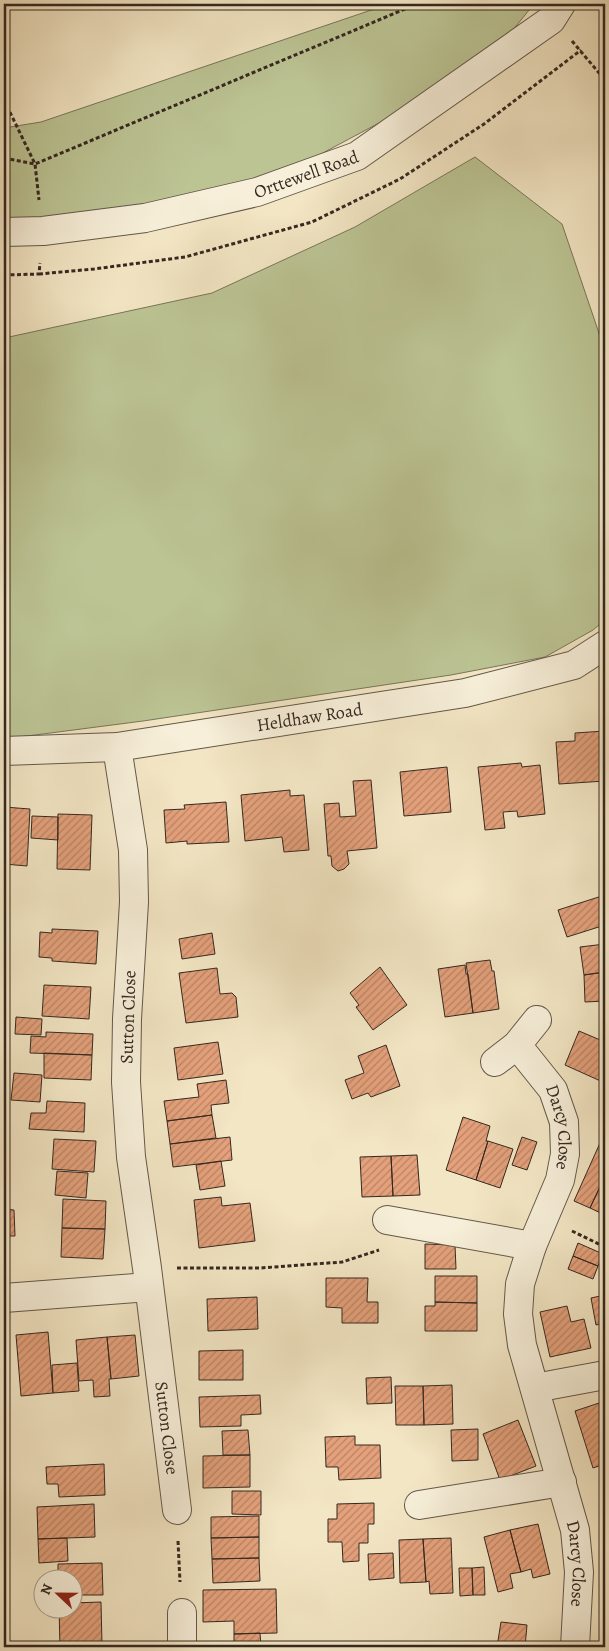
<svg xmlns="http://www.w3.org/2000/svg" width="609" height="1651" font-family="Alegreya,serif">
	<defs>
		<pattern id="building-hatch" width="6" height="6" patternUnits="userSpaceOnUse" patternTransform="scale(1.25)"><rect width="6" height="6" fill="#e4a17b"/><path d="M-1 1l2-2M0 6l6-6M5 7l2-2" fill="none" stroke="#ba8364"/></pattern>
	</defs>
	<rect width="100%" height="100%" fill="#f3e6c4"/>
	<filter id="stains"><feTurbulence type="fractalNoise" baseFrequency=".004" numOctaves="4"/><feColorMatrix values="0 0 0 0 .2 0 0 0 0 .09 0 0 0 0 .02 0 0 0 .5 -.17"/></filter>
	<radialGradient id="worn" r=".72"><stop offset=".6" stop-color="#630" stop-opacity="0"/><stop offset="1" stop-color="#630" stop-opacity=".3"/></radialGradient>
	<path fill="#bcc494" stroke="#78765a" d="M 389,4 L 534,4 L 512,31 L 424,99 L 289,171 L 148,208 L 4,221 L 4,128 L 41,122 Z
		M 475,157 L 562,224 L 605,351 L 605,620 L 593,630 L 545,657 L 451,675 L 143,721 L 4,739 L 4,488 L 9,337 L 212,293 L 355,227 Z"/>
	<path fill="url(#building-hatch)" stroke="#352821" d="M 605,731 L 605,781 L 559,784 L 556,742 L 575,741 L 575,733 Z
		M 521,763 L 522,767 L 540,765 L 545,814 L 518,817 L 517,811 L 503,812 L 505,828 L 485,830 L 478,767 Z
		M 447,767 L 451,812 L 404,816 L 400,772 Z
		M 371,780 L 377,848 L 347,851 L 349,864 L 344,869 L 338,871 L 332,866 L 331,856 L 328,856 L 324,804 L 339,803 L 340,817 L 356,816 L 353,781 Z
		M 290,790 L 290,796 L 304,795 L 309,850 L 284,852 L 282,837 L 245,841 L 241,795 Z
		M 226,802 L 229,842 L 187,844 L 187,841 L 166,843 L 164,810 L 185,809 L 184,805 Z
		M 4,807 L 30,809 L 27,866 L 4,864 Z
		M 58,814 L 92,815 L 90,870 L 57,869 Z
		M 32,816 L 58,817 L 58,840 L 31,838 Z
		M 605,895 L 605,915 L 602,916 L 605,925 L 567,937 L 558,910 Z
		M 52,929 L 98,931 L 96,964 L 52,961 L 52,958 L 39,957 L 40,932 L 52,933 Z
		M 212,933 L 215,954 L 182,959 L 179,939 Z
		M 605,944 L 605,972 L 584,975 L 580,947 Z
		M 490,960 L 492,971 L 494,971 L 499,1009 L 473,1013 L 466,963 Z
		M 465,965 L 466,974 L 468,974 L 473,1013 L 445,1017 L 438,969 Z
		M 380,967 L 407,1005 L 373,1030 L 356,1007 L 359,1005 L 350,993 Z
		M 217,968 L 220,994 L 232,993 L 236,997 L 238,1017 L 186,1023 L 179,973 Z
		M 605,972 L 605,1001 L 585,1002 L 584,975 Z
		M 44,985 L 91,987 L 89,1019 L 42,1016 Z
		M 16,1017 L 42,1019 L 41,1035 L 15,1034 Z
		M 579,1031 L 605,1042 L 605,1083 L 565,1065 Z
		M 46,1032 L 93,1034 L 92,1055 L 30,1053 L 31,1036 L 46,1037 Z
		M 218,1042 L 223,1074 L 178,1080 L 174,1048 Z
		M 386,1045 L 400,1086 L 371,1097 L 368,1093 L 352,1099 L 345,1080 L 364,1073 L 358,1056 Z
		M 44,1053 L 92,1055 L 91,1080 L 44,1078 Z
		M 14,1073 L 42,1075 L 40,1102 L 11,1100 Z
		M 226,1080 L 229,1103 L 211,1105 L 212,1115 L 167,1121 L 164,1101 L 199,1097 L 197,1084 Z
		M 47,1101 L 85,1103 L 84,1132 L 29,1129 L 31,1113 L 46,1113 Z
		M 212,1115 L 216,1138 L 170,1144 L 167,1121 Z
		M 463,1117 L 490,1126 L 486,1141 L 488,1141 L 476,1180 L 446,1170 Z
		M 230,1137 L 232,1160 L 173,1167 L 170,1144 Z
		M 522,1137 L 537,1142 L 527,1170 L 512,1165 Z
		M 54,1139 L 96,1141 L 94,1172 L 52,1169 Z
		M 488,1141 L 513,1149 L 500,1188 L 476,1180 Z
		M 600,1143 L 605,1145 L 605,1176 L 590,1208 L 574,1201 Z
		M 417,1155 L 420,1195 L 393,1196 L 391,1156 Z
		M 391,1156 L 393,1196 L 362,1197 L 360,1157 Z
		M 221,1161 L 225,1186 L 200,1190 L 196,1165 Z
		M 57,1171 L 88,1173 L 86,1198 L 55,1195 Z
		M 605,1176 L 605,1215 L 590,1208 Z
		M 221,1197 L 222,1206 L 250,1203 L 255,1241 L 199,1248 L 194,1200 Z
		M 63,1199 L 106,1201 L 105,1229 L 62,1228 Z
		M 4,1209 L 14,1210 L 15,1236 L 4,1236 Z
		M 62,1228 L 105,1229 L 103,1259 L 61,1257 Z
		M 578,1243 L 603,1254 L 598,1266 L 573,1256 Z
		M 425,1244 L 455,1245 L 456,1269 L 425,1269 Z
		M 573,1256 L 598,1266 L 593,1279 L 568,1269 Z
		M 435,1276 L 477,1276 L 477,1303 L 435,1302 Z
		M 326,1278 L 368,1278 L 367,1302 L 378,1302 L 378,1323 L 342,1323 L 342,1308 L 326,1307 Z
		M 605,1295 L 605,1323 L 596,1325 L 591,1298 Z
		M 257,1297 L 258,1329 L 208,1331 L 207,1299 Z
		M 435,1302 L 477,1303 L 477,1331 L 425,1331 L 425,1306 L 435,1306 Z
		M 567,1306 L 571,1322 L 584,1319 L 591,1348 L 550,1357 L 540,1312 Z
		M 48,1332 L 53,1393 L 21,1396 L 16,1335 Z
		M 135,1335 L 139,1376 L 111,1379 L 107,1337 Z
		M 107,1337 L 111,1379 L 109,1379 L 110,1396 L 94,1397 L 93,1380 L 79,1381 L 76,1340 Z
		M 243,1350 L 243,1380 L 199,1380 L 199,1351 Z
		M 77,1363 L 79,1391 L 53,1393 L 52,1365 Z
		M 391,1377 L 392,1403 L 367,1404 L 366,1378 Z
		M 452,1385 L 453,1424 L 424,1425 L 423,1386 Z
		M 395,1386 L 423,1386 L 424,1425 L 396,1425 Z
		M 260,1395 L 261,1414 L 241,1415 L 241,1426 L 200,1427 L 199,1397 Z
		M 605,1401 L 605,1464 L 593,1468 L 575,1411 Z
		M 518,1420 L 536,1466 L 500,1480 L 483,1434 Z
		M 478,1429 L 478,1460 L 452,1461 L 451,1430 Z
		M 248,1430 L 250,1455 L 223,1455 L 222,1431 Z
		M 355,1436 L 355,1445 L 380,1445 L 381,1478 L 339,1480 L 338,1467 L 326,1467 L 325,1437 Z
		M 250,1455 L 250,1487 L 203,1488 L 203,1456 Z
		M 104,1464 L 105,1495 L 59,1497 L 58,1484 L 47,1484 L 46,1467 Z
		M 232,1491 L 261,1491 L 261,1515 L 232,1514 Z
		M 374,1503 L 374,1524 L 368,1524 L 368,1543 L 359,1543 L 359,1561 L 343,1562 L 342,1542 L 328,1542 L 328,1519 L 337,1519 L 337,1504 Z
		M 94,1504 L 95,1537 L 38,1539 L 37,1507 Z
		M 259,1516 L 259,1537 L 211,1538 L 211,1517 Z
		M 538,1524 L 550,1574 L 533,1578 L 531,1569 L 521,1572 L 510,1530 Z
		M 510,1530 L 521,1572 L 510,1574 L 513,1588 L 498,1592 L 484,1537 Z
		M 259,1537 L 259,1558 L 212,1559 L 211,1538 Z
		M 67,1538 L 68,1561 L 39,1563 L 38,1539 Z
		M 451,1538 L 453,1593 L 430,1594 L 429,1581 L 426,1582 L 423,1539 Z
		M 423,1539 L 426,1582 L 400,1583 L 399,1540 Z
		M 393,1553 L 394,1578 L 369,1580 L 368,1554 Z
		M 259,1558 L 260,1581 L 213,1583 L 212,1559 Z
		M 102,1563 L 103,1595 L 72,1595 L 72,1578 L 58,1578 L 58,1564 Z
		M 484,1567 L 485,1595 L 473,1595 L 472,1568 Z
		M 459,1568 L 472,1568 L 473,1595 L 460,1596 Z
		M 276,1589 L 277,1633 L 234,1634 L 234,1621 L 203,1622 L 203,1590 Z
		M 101,1602 L 102,1646 L 60,1647 L 59,1608 L 72,1608 L 72,1603 Z
		M 501,1622 L 527,1625 L 525,1647 L 497,1647 Z
		M 260,1633 L 261,1647 L 234,1647 L 234,1634 Z"/>
	<g fill="none" stroke-linecap="round" stroke-linejoin="round">
		<defs>
			<g id="minor">
				<path id="s1" d="M 117,747 L 133,850 L 134,902 L 127,1019 L 126,1082 L 131,1157 L 147,1268 L 177,1510"/>
				<path id="s2" d="M 4,751 L 117,747 L 465,693 L 574,665 L 605,645"/>
				<path id="s3" d="M 517,1045 L 553,1090 L 564,1122 L 565,1154 L 560,1180 L 532,1246 L 520,1284 L 518,1314 L 522,1345 L 575,1530 L 579,1572 L 575,1647"/>
				<path d="M 495,1062 L 517,1045 L 537,1020"/>
				<path d="M 387,1220 L 532,1246"/>
				<path d="M 4,1298 L 149,1287"/>
				<path d="M 535,1388 L 605,1375"/>
				<path d="M 419,1505 L 562,1482"/>
				<path d="M 182,1613 L 182,1647"/>
			</g>
			<g id="tertiary">
				<path id="s4" d="M 4,232 L 43,231 L 145,218 L 257,192 L 357,156 L 551,20 L 561,4"/>
			</g>
		</defs>
		<use href="#minor" stroke="#64584a" stroke-width="30"/>
		<use href="#tertiary" stroke="#64584a" stroke-width="30"/>
		<path stroke="#352821" stroke-width="3" stroke-dasharray="4 2.5" stroke-linecap="butt" d="M 572,41 L 605,80
			M 4,74 L 6,104 L 35,164 L 39,200
			M 4,158 L 35,164 L 417,4
			M 39,274 L 94,269 L 185,257 L 312,222 L 400,179 L 484,124 L 581,50
			M 4,275 L 39,274 L 40,263
			M 572,1231 L 605,1247
			M 177,1268 L 260,1268 L 342,1262 L 379,1250
			M 178,1541 L 180,1582"/>
		<use href="#minor" stroke="#f7efd9" stroke-width="28"/>
		<use href="#tertiary" stroke="#f7efd9" stroke-width="28"/>
	</g>
	<g text-anchor="middle" stroke-width="4" stroke-linejoin="round" paint-order="stroke">
		<g font-size="18" fill="#352821" stroke="#f7efd9">
			<text dy="6" stroke="none"><textPath href="#s4" startOffset="309">Orttewell Road</textPath></text>
			<text dy="6" stroke="none"><textPath href="#s2" startOffset="308">Heldhaw Road</textPath></text>
			<text transform="translate(128 1017) rotate(-88)" y="6">Sutton Close</text>
			<text dy="6" stroke="none"><textPath href="#s3" startOffset="96">Darcy Close</textPath></text>
			<text dy="6" stroke="none"><textPath href="#s1" startOffset="685">Sutton Close</textPath></text>
			<text dy="6" stroke="none"><textPath href="#s3" startOffset="549">Darcy Close</textPath></text>
		</g>
	</g>
	<rect width="609" height="1651" fill="none" stroke="#f3e6c4" stroke-width="20"/>
	<rect x="5" y="5" width="599" height="1641" fill="none" stroke="#352821" stroke-width="2.5"/>
	<rect x="10" y="10" width="589" height="1631" fill="none" stroke="#352821"/>
	<g transform="translate(58 1594) rotate(292)"><circle r="24" fill="#f7efd9" stroke="#a99f8f"/>
	<path d="M0-4L9 19L0 12L-9 19Z" fill="#8f2418"/>
	<text y="-8" font-size="14" font-weight="bold" text-anchor="middle" fill="#352821">N</text>
	</g>
	<rect width="100%" height="100%" filter="url(#stains)"/>
	<rect width="100%" height="100%" fill="url(#worn)"/>
</svg>
